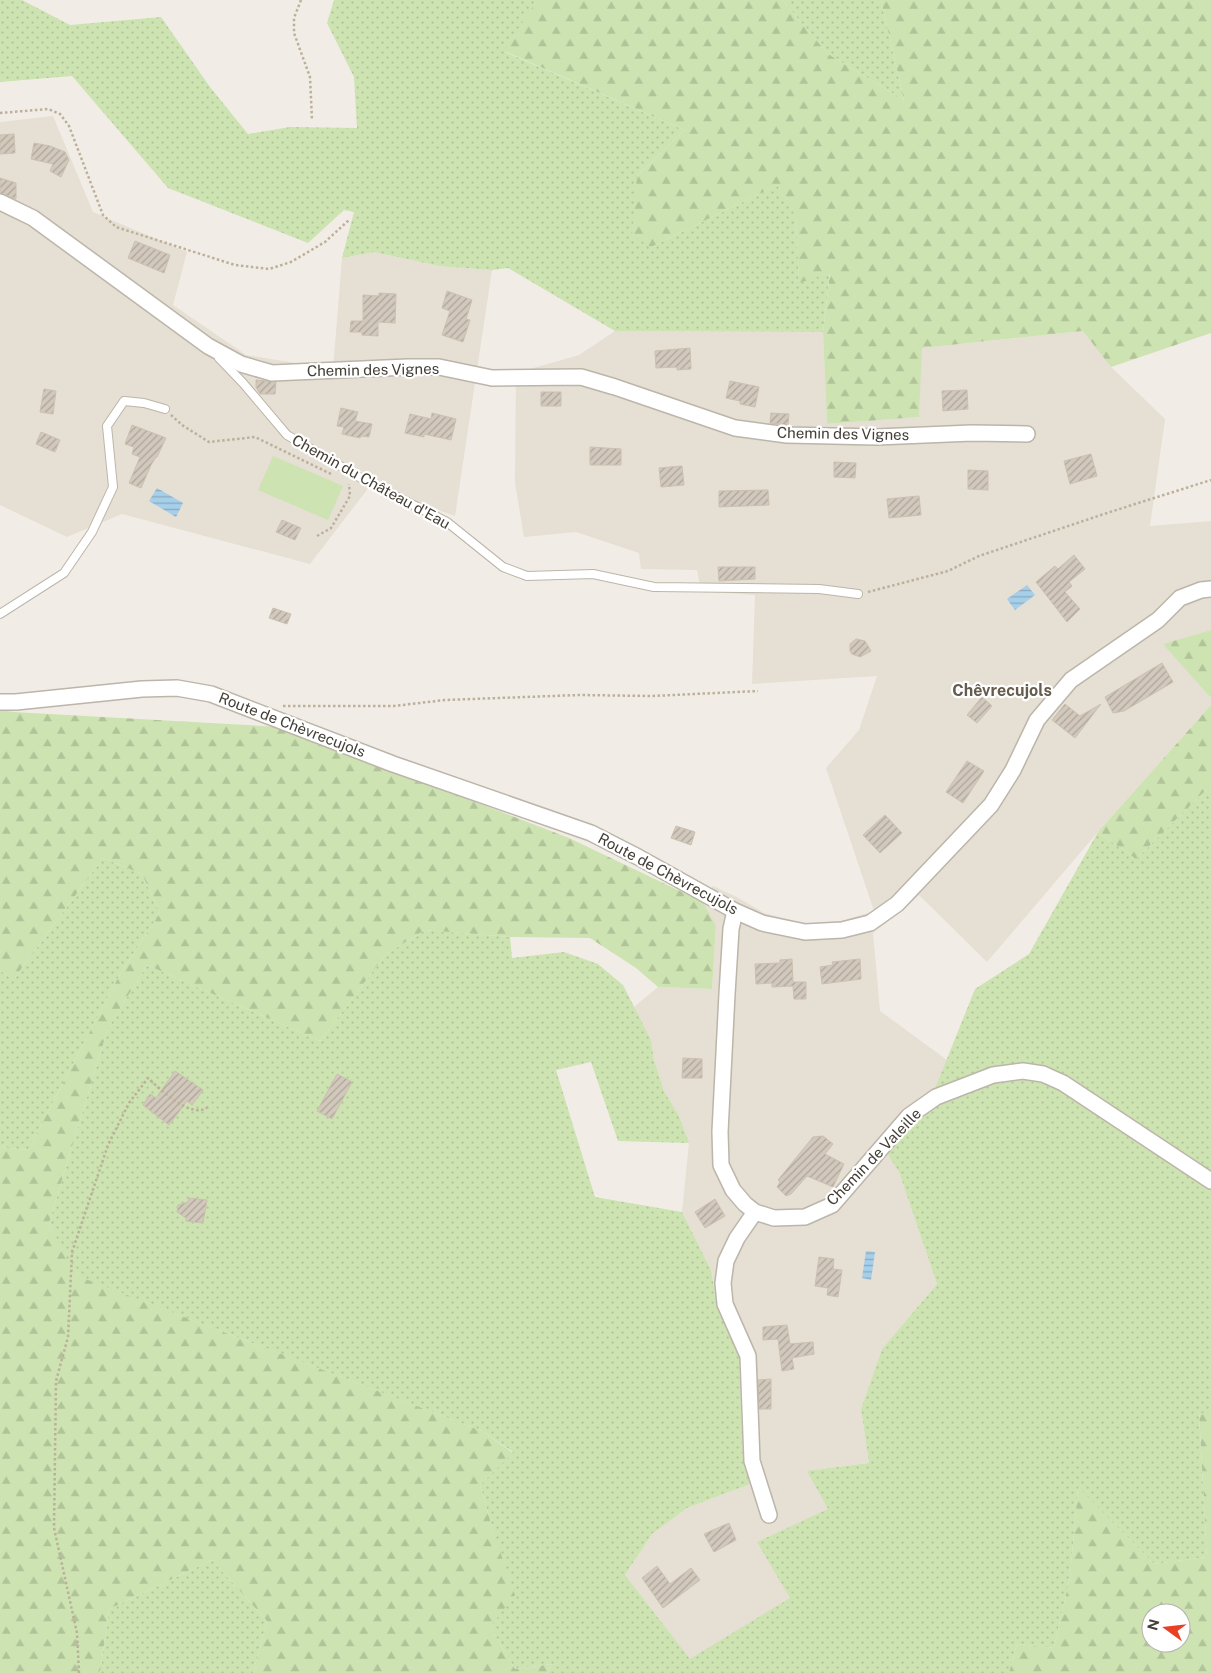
<svg xmlns="http://www.w3.org/2000/svg" width="1211" height="1673" font-family="'Public Sans',sans-serif">
	<defs>
		<pattern id="green-dots" width="8" height="8" patternUnits="userSpaceOnUse" patternTransform="scale(1.25)"><rect width="8" height="8" fill="#cde3b1"/><path d="M2 2h.1M6 6h.1" fill="none" stroke="#b1c499" stroke-width="1.8" stroke-linecap="round"/></pattern>
		<pattern id="forest-firs" width="22" height="20" patternUnits="userSpaceOnUse" patternTransform="scale(1.25)"><rect width="22" height="20" fill="#cde3b1"/><path d="M5 1l3.5 6h-7zM16 11l3.5 6h-7z" fill="#b1c499"/></pattern>
		<pattern id="water-rules" width="6" height="5" patternUnits="userSpaceOnUse" patternTransform="scale(1.25)"><rect width="6" height="5" fill="#a6cfea"/><path d="M0 2.5h6" fill="none" stroke="#89a9be"/></pattern>
		<pattern id="building-hatch" width="6" height="6" patternUnits="userSpaceOnUse" patternTransform="scale(1.25)"><rect width="6" height="6" fill="#d2c9bc"/><path d="M-1 1l2-2M0 6l6-6M5 7l2-2" fill="none" stroke="#aca59a"/></pattern>
	</defs>
	<rect width="100%" height="100%" fill="#f1ede6"/>
	<path fill="#e5dfd4" d="M 53,116 L 93,212 L 187,252 L 173,305 L 246,355 L 333,369 L 342,258 L 374,252 L 439,266 L 492,270 L 455,516 L 370,486 L 310,564 L 122,514 L 67,537 L 0,505 L 0,122 Z
		M 615,331 L 823,332 L 827,424 L 919,417 L 921,348 L 1084,331 L 1111,367 L 1165,419 L 1150,526 L 1211,521 L 1211,630 L 1164,644 L 1211,698 L 1211,705 L 1098,832 L 987,962 L 919,895 L 902,911 L 873,933 L 880,1011 L 947,1060 L 924,1116 L 888,1153 L 899,1172 L 937,1284 L 882,1349 L 861,1409 L 869,1463 L 808,1471 L 828,1509 L 791,1598 L 690,1660 L 625,1575 L 652,1534 L 687,1508 L 750,1484 L 743,1460 L 739,1356 L 717,1304 L 711,1270 L 682,1212 L 689,1143 L 679,1116 L 664,1091 L 654,1060 L 651,1040 L 634,1007 L 658,987 L 712,989 L 716,926 L 703,902 L 713,886 L 737,897 L 764,913 L 806,924 L 841,921 L 874,911 L 826,768 L 859,730 L 877,676 L 752,684 L 755,595 L 701,591 L 697,570 L 641,569 L 639,553 L 576,532 L 524,537 L 515,483 L 516,373 L 579,355 Z"/>
	<path fill="url(#green-dots)" d="M 0,0 L 22,0 L 70,25 L 161,17 L 210,87 L 248,134 L 290,127 L 357,128 L 354,77 L 327,23 L 334,0 L 537,0 L 505,52 L 684,130 L 637,176 L 651,247 L 777,185 L 796,216 L 799,282 L 830,272 L 823,332 L 615,331 L 508,268 L 492,270 L 439,266 L 374,252 L 342,258 L 354,212 L 344,210 L 308,243 L 168,188 L 72,76 L 0,82 Z
		M 782,0 L 881,0 L 904,100 L 828,54 Z
		M 1211,785 L 1211,1413 L 1199,1414 L 1207,1557 L 1154,1564 L 1078,1488 L 1070,1577 L 1054,1648 L 1017,1644 L 1009,1673 L 547,1673 L 552,1664 L 515,1669 L 490,1627 L 494,1534 L 480,1485 L 513,1452 L 482,1431 L 74,1275 L 49,1223 L 108,1028 L 147,965 L 320,1041 L 386,954 L 425,930 L 510,937 L 512,958 L 564,952 L 598,964 L 623,985 L 651,1040 L 654,1060 L 664,1091 L 679,1116 L 689,1143 L 618,1141 L 591,1062 L 556,1070 L 595,1197 L 682,1212 L 711,1270 L 717,1304 L 739,1356 L 743,1460 L 750,1484 L 687,1508 L 652,1534 L 625,1575 L 690,1659 L 790,1598 L 757,1542 L 828,1509 L 807,1471 L 869,1463 L 861,1409 L 882,1349 L 937,1284 L 899,1172 L 887,1153 L 924,1116 L 975,989 L 1029,954 L 1098,832 L 1136,859 Z
		M 103,858 L 142,874 L 160,913 L 119,976 L 28,1150 L 0,1147 L 0,970 L 13,980 Z
		M 212,1560 L 267,1621 L 253,1673 L 100,1673 L 109,1609 Z"/>
	<path fill="url(#forest-firs)" fill-rule="evenodd" d="M 537,0 L 782,0 L 828,54 L 904,100 L 881,0 L 1211,0 L 1211,333 L 1111,367 L 1083,331 L 922,348 L 919,417 L 827,424 L 823,332 L 830,273 L 799,283 L 796,217 L 777,185 L 651,247 L 632,235 L 637,176 L 684,130 L 504,51 Z
		M 1211,630 L 1211,698 L 1163,644 Z
		M 1211,705 L 1211,785 L 1136,859 L 1098,832 Z
		M 0,710 L 14,712 L 281,727 L 569,838 L 703,902 L 716,926 L 712,989 L 658,987 L 636,968 L 590,938 L 510,937 L 425,930 L 386,954 L 320,1041 L 147,965 L 108,1028 L 49,1223 L 75,1275 L 482,1431 L 513,1453 L 480,1485 L 494,1534 L 515,1595 L 490,1627 L 515,1669 L 552,1664 L 547,1673 L 253,1673 L 267,1621 L 212,1560 L 109,1609 L 100,1673 L 0,1673 L 0,1147 L 28,1150 L 119,976 L 160,913 L 142,874 L 103,858 L 13,980 L 0,970 Z
		M 1199,1413 L 1211,1413 L 1211,1673 L 1009,1673 L 1017,1644 L 1054,1648 L 1070,1577 L 1078,1487 L 1154,1564 L 1207,1557 ZM 1151,1613 L 1181,1613 L 1181,1643 L 1151,1643 Z"/>
	<path fill="#cde3b1" d="M 273,456 L 343,486 L 328,520 L 258,490 Z"/>
	<path fill="url(#water-rules)" d="M 157,488 L 183,503 L 176,517 L 149,501 Z
		M 1027,585 L 1035,595 L 1015,610 L 1007,599 Z
		M 866,1251 L 875,1252 L 871,1280 L 862,1278 Z"/>
	<path fill="url(#building-hatch)" stroke="#ccc0b0" d="M 14,134 L 15,153 L 0,154 L 0,135 Z
		M 34,143 L 50,146 L 65,152 L 69,160 L 61,177 L 50,171 L 53,164 L 31,159 Z
		M 0,178 L 16,183 L 16,199 L 0,193 Z
		M 135,241 L 170,255 L 164,273 L 128,258 Z
		M 447,291 L 472,300 L 466,319 L 470,320 L 463,342 L 442,335 L 450,311 L 442,308 Z
		M 379,293 L 396,294 L 395,323 L 378,322 L 378,336 L 362,335 L 362,332 L 350,332 L 351,321 L 363,321 L 363,295 L 379,296 Z
		M 690,348 L 691,369 L 677,370 L 677,367 L 656,368 L 655,351 Z
		M 256,380 L 276,382 L 275,394 L 260,394 L 256,387 Z
		M 730,381 L 759,387 L 755,407 L 740,404 L 740,401 L 726,398 Z
		M 44,389 L 56,391 L 53,414 L 40,412 Z
		M 967,390 L 968,409 L 943,411 L 942,391 Z
		M 541,392 L 561,392 L 561,406 L 541,406 Z
		M 341,408 L 358,412 L 355,421 L 372,424 L 369,437 L 361,436 L 360,438 L 342,434 L 344,427 L 337,426 Z
		M 432,413 L 456,419 L 451,440 L 424,434 L 424,437 L 405,433 L 410,414 L 431,419 Z
		M 771,413 L 789,414 L 788,425 L 770,423 Z
		M 132,425 L 166,438 L 157,457 L 156,457 L 151,465 L 141,488 L 129,483 L 140,457 L 132,454 L 134,447 L 125,444 Z
		M 41,432 L 60,440 L 55,452 L 36,444 Z
		M 590,447 L 621,449 L 621,465 L 590,465 Z
		M 1091,454 L 1097,476 L 1070,484 L 1064,461 Z
		M 834,462 L 856,463 L 855,478 L 834,477 Z
		M 682,466 L 684,485 L 661,487 L 659,468 Z
		M 968,470 L 988,471 L 988,490 L 968,489 Z
		M 768,490 L 769,505 L 719,507 L 719,491 Z
		M 919,496 L 921,515 L 889,518 L 887,499 Z
		M 282,520 L 301,528 L 295,540 L 276,532 Z
		M 1074,555 L 1085,569 L 1069,582 L 1072,586 L 1065,592 L 1080,609 L 1067,622 L 1036,582 L 1055,566 L 1058,569 Z
		M 718,567 L 755,567 L 755,579 L 719,581 Z
		M 273,608 L 291,614 L 287,624 L 269,618 Z
		M 856,639 L 865,641 L 871,651 L 860,657 L 852,654 L 850,651 L 850,644 Z
		M 1162,663 L 1173,682 L 1124,711 L 1113,713 L 1105,697 Z
		M 982,697 L 992,706 L 977,723 L 967,715 Z
		M 1065,704 L 1080,716 L 1101,704 L 1075,738 L 1052,720 Z
		M 967,761 L 984,771 L 963,803 L 946,792 Z
		M 885,815 L 902,833 L 880,853 L 863,835 Z
		M 676,826 L 695,832 L 691,845 L 671,838 Z
		M 792,959 L 793,982 L 806,982 L 806,999 L 794,999 L 793,986 L 772,987 L 772,983 L 756,984 L 755,964 L 780,963 L 780,960 Z
		M 860,959 L 861,979 L 822,984 L 820,967 L 833,965 L 832,962 Z
		M 683,1058 L 702,1059 L 702,1078 L 682,1078 Z
		M 175,1071 L 203,1090 L 192,1105 L 187,1101 L 169,1125 L 143,1105 L 150,1094 L 156,1098 Z
		M 337,1074 L 352,1082 L 332,1119 L 317,1111 Z
		M 823,1136 L 833,1144 L 825,1154 L 844,1164 L 833,1187 L 807,1176 L 791,1194 L 786,1196 L 777,1187 L 780,1182 L 778,1180 L 813,1137 Z
		M 189,1198 L 207,1200 L 203,1223 L 186,1221 L 186,1218 L 177,1212 L 178,1205 L 188,1202 Z
		M 715,1199 L 725,1216 L 705,1228 L 695,1212 Z
		M 819,1257 L 834,1259 L 833,1269 L 842,1270 L 838,1297 L 827,1295 L 828,1288 L 815,1286 Z
		M 787,1325 L 790,1344 L 813,1342 L 814,1354 L 792,1358 L 794,1369 L 782,1371 L 778,1339 L 763,1340 L 763,1327 Z
		M 771,1379 L 771,1409 L 759,1409 L 758,1380 Z
		M 729,1523 L 736,1540 L 714,1552 L 704,1534 Z
		M 657,1566 L 670,1584 L 691,1568 L 700,1580 L 663,1608 L 642,1578 Z"/>
	<g fill="none" stroke-linecap="round" stroke-linejoin="round">
		<defs>
			<path id="service" d="M 219,358 L 243,383 L 287,435 L 366,481 L 447,522 L 503,567 L 527,576 L 593,574 L 654,587 L 819,589 L 858,594
				M 0,614 L 64,573 L 92,532 L 113,487 L 107,426 L 124,401 L 144,403 L 165,409"/>
			<path id="minor" d="M 0,202 L 33,218 L 208,346 L 241,364 L 272,373 L 408,367 L 439,367 L 492,378 L 581,377 L 615,387 L 735,428 L 787,435 L 877,437 L 972,433 L 1027,434
				M 0,702 L 16,702 L 142,689 L 177,688 L 211,694 L 393,764 L 591,833 L 638,857 L 735,911 L 762,923 L 805,932 L 842,930 L 870,923 L 897,904 L 991,805 L 1013,770 L 1037,720 L 1071,680 L 1158,620 L 1180,598 L 1201,590 L 1211,589
				M 735,911 L 731,929 L 727,994 L 720,1132 L 721,1165 L 733,1190 L 745,1204 L 755,1212 L 774,1218 L 805,1217 L 832,1205 L 909,1116 L 936,1097 L 993,1075 L 1023,1071 L 1043,1074 L 1063,1083 L 1211,1181
				M 755,1212 L 737,1238 L 726,1261 L 723,1283 L 725,1304 L 748,1356 L 752,1461 L 769,1515"/>
		</defs>
		<use href="#service" stroke="#bcb5a9" stroke-width="10"/>
		<use href="#minor" stroke="#bcb5a9" stroke-width="18"/>
		<path stroke="#bcb09b" stroke-width="2.5" stroke-dasharray="2.5 2.5" stroke-linecap="butt" d="M 301,0 L 294,18 L 294,33 L 310,77 L 312,120
			M 0,113 L 48,109 L 60,114 L 69,126 L 103,215 L 116,227 L 235,265 L 269,269 L 291,262 L 325,242 L 349,220
			M 171,415 L 182,425 L 209,442 L 255,437 L 331,474
			M 317,536 L 331,528 L 350,496 L 349,484
			M 868,592 L 948,571 L 979,556 L 1110,512 L 1211,480
			M 283,706 L 394,706 L 445,700 L 579,695 L 652,696 L 758,691
			M 79,1673 L 77,1633 L 54,1528 L 56,1381 L 68,1337 L 72,1252 L 108,1145 L 129,1103 L 148,1078 C 160,1089 191,1120 208,1107"/>
		<use href="#service" stroke="#fff" stroke-width="8"/>
		<use href="#minor" stroke="#fff" stroke-width="15"/>
	</g>
	<g text-anchor="middle" stroke-width="4.5" stroke-linejoin="round" paint-order="stroke">
		<g font-size="15" fill="#433e36" stroke="#fff">
			<text transform="translate(373 370) rotate(-1)" y="5">Chemin des Vignes</text>
			<text transform="translate(843 434) rotate(1)" y="5">Chemin des Vignes</text>
			<text transform="translate(371 482) rotate(29)" y="5">Chemin du Château d'Eau</text>
			<text transform="translate(292 725) rotate(21)" y="5">Route de Chèvrecujols</text>
			<text transform="translate(668 874) rotate(28)" y="5">Route de Chèvrecujols</text>
			<text transform="translate(874 1157) rotate(-46)" y="5">Chemin de Valeille</text>
		</g>
		<g font-size="16" font-weight="bold" fill="#655b4e" stroke="#fff">
			<text x="1002" y="696">Chêvrecujols</text>
		</g>
	</g>
	<g transform="translate(1166 1628) rotate(285)"><circle r="24" fill="#ffffff" stroke="#b4b2af"/>
	<path d="M0-4L9 19L0 12L-9 19Z" fill="#e93f25"/>
	<text y="-8" font-size="14" font-weight="bold" text-anchor="middle" fill="#433e36">N</text>
	</g>
</svg>
